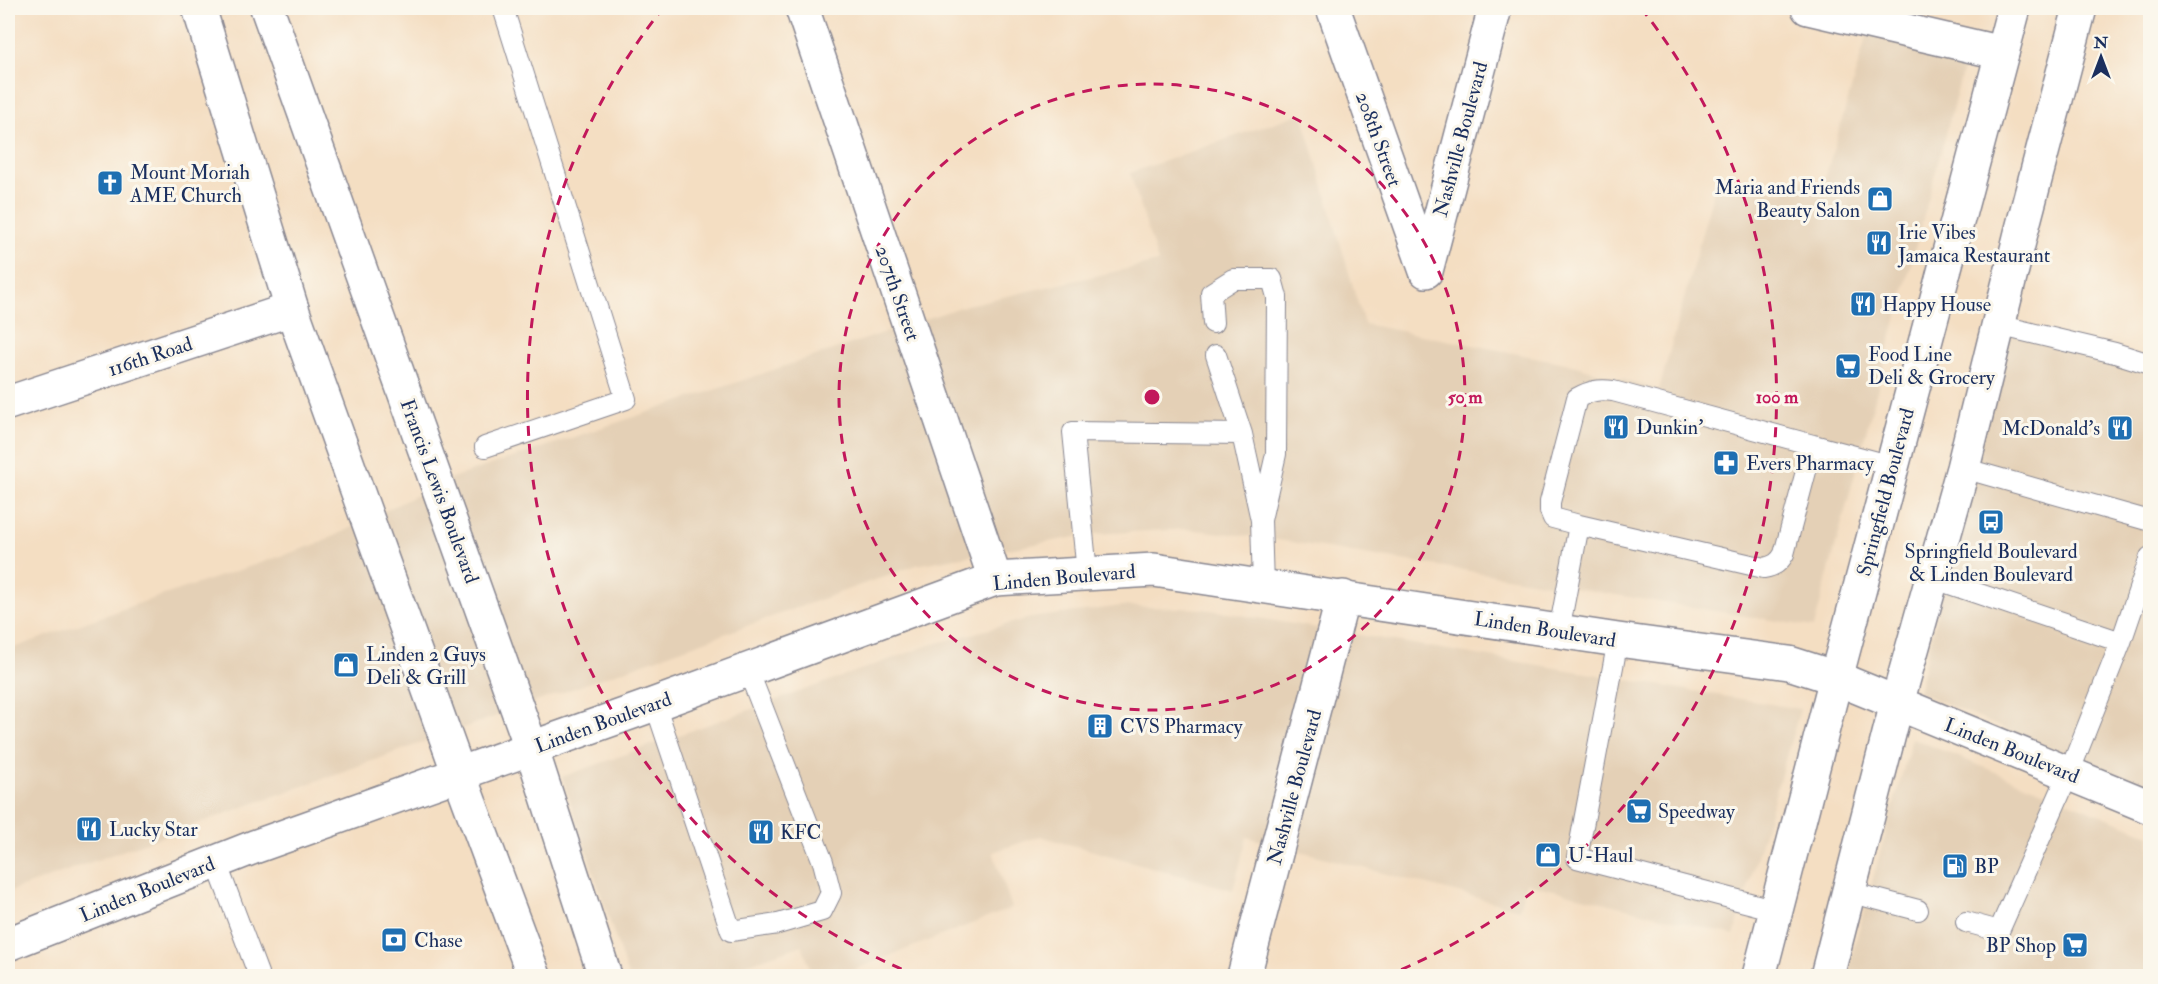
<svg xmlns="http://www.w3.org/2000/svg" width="2158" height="984" font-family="'IM FELL Double Pica',serif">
	<rect width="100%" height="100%" fill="#fbf7ec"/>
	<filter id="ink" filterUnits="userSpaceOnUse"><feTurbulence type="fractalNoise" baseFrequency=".0167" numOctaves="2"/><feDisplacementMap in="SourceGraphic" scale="12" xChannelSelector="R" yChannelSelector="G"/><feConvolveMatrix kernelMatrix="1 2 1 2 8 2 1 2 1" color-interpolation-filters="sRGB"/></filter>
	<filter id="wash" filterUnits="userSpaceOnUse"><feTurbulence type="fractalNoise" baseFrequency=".008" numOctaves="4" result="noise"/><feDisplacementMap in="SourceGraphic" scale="24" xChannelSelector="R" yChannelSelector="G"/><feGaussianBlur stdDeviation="1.35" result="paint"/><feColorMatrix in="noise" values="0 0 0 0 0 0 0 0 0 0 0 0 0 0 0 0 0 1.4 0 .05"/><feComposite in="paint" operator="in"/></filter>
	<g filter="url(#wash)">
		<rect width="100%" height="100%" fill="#f4dec2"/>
		<path fill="#e4d0b6" d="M 1869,28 L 1967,54 L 1814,627 L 1266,538 L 1187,529 L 1093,534 L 916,565 L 8,892 L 8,650 L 137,604 L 320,543 L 449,479 L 967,305 L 1158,262 L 1130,173 L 1302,113 L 1364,324 L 1565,363 L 1659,390 L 1718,175 L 1784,193 L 1791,177 L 1823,185 Z
			M 2010,322 L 2150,364 L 2150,791 L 1918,692 Z
			M 1122,606 L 1204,609 L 1800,709 L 1734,935 L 1526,883 L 1519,909 L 1247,837 L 1233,890 L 1040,836 L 993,852 L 1012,908 L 838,976 L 813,976 L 802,945 L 712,976 L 628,976 L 562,777 L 930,645 L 1031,618 Z
			M 1912,738 L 2150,835 L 2150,976 L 1846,976 Z"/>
	</g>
	<g filter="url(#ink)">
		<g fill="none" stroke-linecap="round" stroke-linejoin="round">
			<defs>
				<path id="service" d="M 1213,323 L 1211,293 L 1233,279 L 1272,279 L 1277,297 L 1276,454 L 1261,520
					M 1998,325 L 2115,353 L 2150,364
					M 1216,355 L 1242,434 L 1261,520 L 1263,586
					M 1813,445 L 1892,466
					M 485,447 L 626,399 L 503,8
					M 1963,468 L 2150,521
					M 1087,573 L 1073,432 L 1242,434
					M 1932,578 L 2121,642
					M 1559,631 L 1579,525 L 1764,568 C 1774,566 1779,563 1784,554 L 1813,445 L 1613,391 C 1598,389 1590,391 1577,398 L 1550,502 L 1550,511 L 1553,518 L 1579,525
					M 1618,640 L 1577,858 L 1776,910
					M 655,704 L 731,931 L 778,924 L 822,911 L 831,893 L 823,862 L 748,670
					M 216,862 L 259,976
					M 1849,892 L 1918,910
					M 1966,922 L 1999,931 L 2069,773 L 2121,642 L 2150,557"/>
				<path id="minor" d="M 802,8 L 995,579
					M 1333,8 L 1426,271
					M 1808,8 L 2002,53
					M 1426,271 L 1495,8
					M 8,403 L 292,309
					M 1244,976 L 1343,597"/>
				<path id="secondary" d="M 8,944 L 254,847 L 655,704 L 995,579 L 1154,570 L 1618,640 L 1789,663 L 1836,678 L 2150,807"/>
				<path id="primary" d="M 199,8 L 292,309 L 459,774 L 534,976
					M 267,8 L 531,747 L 605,976
					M 1759,976 L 1836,678 L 2014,8
					M 1827,976 L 1897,703 L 1963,468 L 2021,233 L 2080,8"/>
			</defs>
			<use href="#service" stroke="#888690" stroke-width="22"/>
			<use href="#minor" stroke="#888690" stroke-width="36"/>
			<use href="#secondary" stroke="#888690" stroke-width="36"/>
			<use href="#primary" stroke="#888690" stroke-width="36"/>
			<use href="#service" stroke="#fff" stroke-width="20"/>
			<use href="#minor" stroke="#fff" stroke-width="33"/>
			<use href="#secondary" stroke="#fff" stroke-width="33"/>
			<use href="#primary" stroke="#fff" stroke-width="33"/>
		</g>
	</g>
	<g fill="none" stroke="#c2185b" stroke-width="3" stroke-dasharray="10 8">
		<circle cx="1152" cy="397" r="313"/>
		<path d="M918 976A625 625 0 0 1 663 8M1641 8A625 625 0 0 1 1386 976"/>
	</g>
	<defs>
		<symbol id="church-square" viewBox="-11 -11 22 22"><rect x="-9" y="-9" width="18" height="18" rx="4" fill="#1f6fb2" stroke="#fbf7ec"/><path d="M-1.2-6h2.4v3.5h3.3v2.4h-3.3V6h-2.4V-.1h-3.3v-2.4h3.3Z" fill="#fff"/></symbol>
		<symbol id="shop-square" viewBox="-11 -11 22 22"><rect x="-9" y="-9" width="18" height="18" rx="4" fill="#1f6fb2" stroke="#fbf7ec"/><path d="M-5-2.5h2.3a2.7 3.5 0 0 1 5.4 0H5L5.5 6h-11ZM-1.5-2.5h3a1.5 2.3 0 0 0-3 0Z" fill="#fff"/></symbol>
		<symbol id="restaurant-square" viewBox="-11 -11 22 22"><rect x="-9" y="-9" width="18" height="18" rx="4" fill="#1f6fb2" stroke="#fbf7ec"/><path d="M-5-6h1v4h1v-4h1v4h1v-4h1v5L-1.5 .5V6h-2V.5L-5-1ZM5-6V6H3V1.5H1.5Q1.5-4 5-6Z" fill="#fff"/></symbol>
		<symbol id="supermarket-square" viewBox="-11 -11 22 22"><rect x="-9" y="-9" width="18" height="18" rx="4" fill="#1f6fb2" stroke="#fbf7ec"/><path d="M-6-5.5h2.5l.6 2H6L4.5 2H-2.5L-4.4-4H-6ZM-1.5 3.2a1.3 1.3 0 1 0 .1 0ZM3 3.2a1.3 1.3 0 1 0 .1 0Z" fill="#fff"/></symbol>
		<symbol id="pharmacy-square" viewBox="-11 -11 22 22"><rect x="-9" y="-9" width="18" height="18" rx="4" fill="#1f6fb2" stroke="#fbf7ec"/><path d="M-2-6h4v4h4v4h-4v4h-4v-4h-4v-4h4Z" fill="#fff"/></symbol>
		<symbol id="bus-square" viewBox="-11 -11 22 22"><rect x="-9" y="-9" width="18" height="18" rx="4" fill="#1f6fb2" stroke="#fbf7ec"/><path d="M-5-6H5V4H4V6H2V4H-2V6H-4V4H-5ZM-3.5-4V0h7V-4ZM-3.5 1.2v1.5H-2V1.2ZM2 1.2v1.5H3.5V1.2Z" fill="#fff"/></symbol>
		<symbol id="building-square" viewBox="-11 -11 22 22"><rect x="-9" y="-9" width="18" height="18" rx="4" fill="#1f6fb2" stroke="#fbf7ec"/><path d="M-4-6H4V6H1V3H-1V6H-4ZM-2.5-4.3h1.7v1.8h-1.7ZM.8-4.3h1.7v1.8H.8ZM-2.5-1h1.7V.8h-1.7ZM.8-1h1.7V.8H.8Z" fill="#fff"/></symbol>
		<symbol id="fuel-square" viewBox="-11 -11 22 22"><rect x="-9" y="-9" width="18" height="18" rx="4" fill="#1f6fb2" stroke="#fbf7ec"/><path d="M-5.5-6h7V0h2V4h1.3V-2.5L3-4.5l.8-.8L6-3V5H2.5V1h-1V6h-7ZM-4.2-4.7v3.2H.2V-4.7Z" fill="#fff"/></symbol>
		<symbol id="bank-square" viewBox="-11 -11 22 22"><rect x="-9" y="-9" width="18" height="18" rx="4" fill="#1f6fb2" stroke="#fbf7ec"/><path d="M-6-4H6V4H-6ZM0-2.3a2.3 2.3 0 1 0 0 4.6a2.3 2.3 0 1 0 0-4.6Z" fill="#fff"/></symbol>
	</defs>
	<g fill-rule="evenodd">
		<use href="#church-square" x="95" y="168" width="30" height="30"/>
		<use href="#shop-square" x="1865" y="184" width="30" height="30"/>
		<use href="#restaurant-square" x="1864" y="228" width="30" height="30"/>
		<use href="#restaurant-square" x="1848" y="289" width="30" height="30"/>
		<use href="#supermarket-square" x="1833" y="351" width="30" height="30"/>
		<use href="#restaurant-square" x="1601" y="412" width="30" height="30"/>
		<use href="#restaurant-square" x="2105" y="413" width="30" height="30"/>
		<use href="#pharmacy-square" x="1711" y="448" width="30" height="30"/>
		<use href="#bus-square" x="1976" y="507" width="30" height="30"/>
		<use href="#shop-square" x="331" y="650" width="30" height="30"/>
		<use href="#building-square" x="1085" y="711" width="30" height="30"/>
		<use href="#supermarket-square" x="1624" y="796" width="30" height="30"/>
		<use href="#restaurant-square" x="74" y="814" width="30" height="30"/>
		<use href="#restaurant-square" x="746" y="817" width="30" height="30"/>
		<use href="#shop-square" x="1533" y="840" width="30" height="30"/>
		<use href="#fuel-square" x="1940" y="851" width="30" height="30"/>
		<use href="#bank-square" x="379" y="925" width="30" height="30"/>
		<use href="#supermarket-square" x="2060" y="930" width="30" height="30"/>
	</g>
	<g text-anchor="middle" stroke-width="6" stroke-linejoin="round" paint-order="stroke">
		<g font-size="20" fill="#1b2f5e" stroke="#fbf7ec">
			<text transform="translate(1379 139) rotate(70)" y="7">208th Street</text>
			<text transform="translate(1460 139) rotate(-75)" y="7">Nashville Boulevard</text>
			<text transform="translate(898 293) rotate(71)" y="7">207th Street</text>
			<text transform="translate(150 356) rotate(-18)" y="7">116th Road</text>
			<text transform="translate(440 491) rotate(70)" y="7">Francis Lewis Boulevard</text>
			<text transform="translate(1885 492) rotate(-75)" y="7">Springfield Boulevard</text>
			<text transform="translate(1064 577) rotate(-5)" y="7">Linden Boulevard</text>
			<text transform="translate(1545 629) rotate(9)" y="7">Linden Boulevard</text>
			<text transform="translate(603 722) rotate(-20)" y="7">Linden Boulevard</text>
			<text transform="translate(2012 750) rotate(22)" y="7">Linden Boulevard</text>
			<text transform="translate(1294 787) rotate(-75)" y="7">Nashville Boulevard</text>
			<text transform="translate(147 889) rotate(-22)" y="7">Linden Boulevard</text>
		</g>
		<g font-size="20" fill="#1b2f5e" stroke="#fbf7ec" text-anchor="start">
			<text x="130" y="179">Mount Moriah<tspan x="130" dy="23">AME Church</tspan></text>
			<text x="1860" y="194" text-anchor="end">Maria and Friends<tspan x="1860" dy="23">Beauty Salon</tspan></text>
			<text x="1898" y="239">Irie Vibes<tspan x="1898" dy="23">Jamaica Restaurant</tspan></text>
			<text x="1882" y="311">Happy House</text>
			<text x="1868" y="361">Food Line<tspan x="1868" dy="23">Deli &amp; Grocery</tspan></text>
			<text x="1636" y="434">Dunkin'</text>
			<text x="2100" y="435" text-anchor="end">McDonald's</text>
			<text x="1746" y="470">Evers Pharmacy</text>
			<text x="1991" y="558" text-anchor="middle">Springfield Boulevard<tspan x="1991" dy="23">&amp; Linden Boulevard</tspan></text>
			<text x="366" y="661">Linden 2 Guys<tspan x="366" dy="23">Deli &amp; Grill</tspan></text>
			<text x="1120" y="733">CVS Pharmacy</text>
			<text x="1658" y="818">Speedway</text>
			<text x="109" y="836">Lucky Star</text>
			<text x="780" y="839">KFC</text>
			<text x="1568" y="862">U-Haul</text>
			<text x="1974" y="873">BP</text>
			<text x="414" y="947">Chase</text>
			<text x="2056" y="952" text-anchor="end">BP Shop</text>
		</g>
	</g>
	<circle cx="1152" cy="397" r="9" fill="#c2185b" stroke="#fbf7ec" stroke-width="3"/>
	<g font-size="18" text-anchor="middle" font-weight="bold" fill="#c2185b" stroke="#fbf7ec" stroke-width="6" stroke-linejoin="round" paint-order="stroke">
		<text x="1465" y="403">50 m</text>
		<text x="1777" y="403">100 m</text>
	</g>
	<rect width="2158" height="984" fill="none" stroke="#fbf7ec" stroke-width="30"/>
	<g transform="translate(2101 57)" stroke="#fbf7ec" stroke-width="4.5" paint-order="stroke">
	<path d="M0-4.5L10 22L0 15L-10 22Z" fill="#1b2f5e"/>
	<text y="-9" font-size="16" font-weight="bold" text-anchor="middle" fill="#1b2f5e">N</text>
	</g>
</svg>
